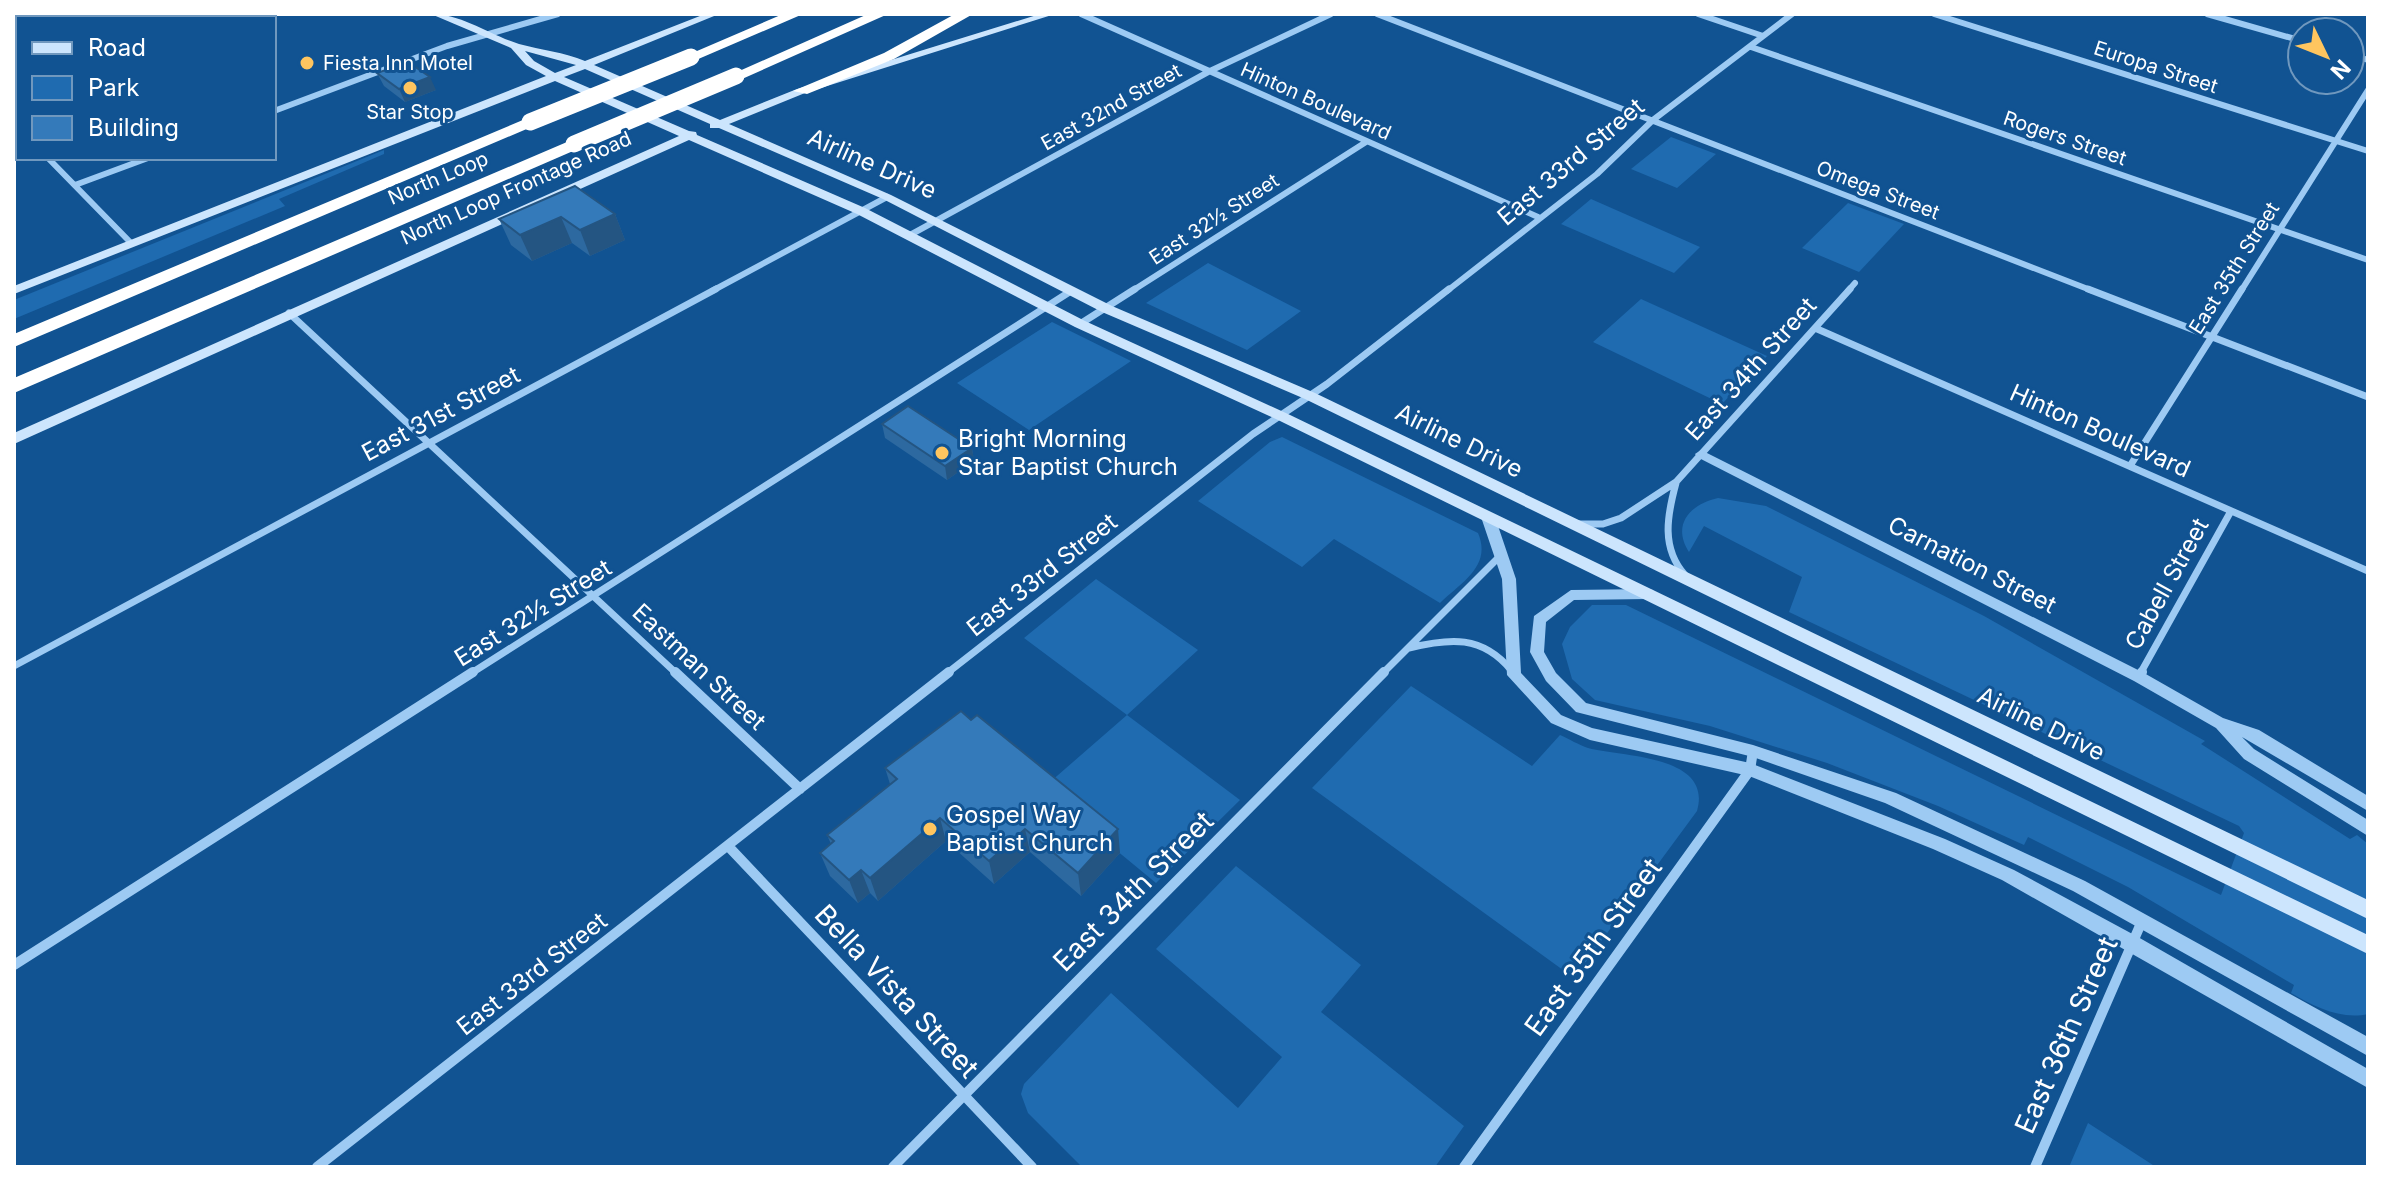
<svg xmlns="http://www.w3.org/2000/svg" width="2382" height="1181" font-family="Inter,sans-serif">
	<rect width="100%" height="100%" fill="#115392"/>
	<path fill="#1f6bb0" d="M 1671,137 L 1716,154 L 1677,188 L 1631,169 Z
		M 384,150 L 384,154 L 279,199 L 285,206 L 14,319 L 14,300 Z
		M 1591,199 L 1700,247 L 1674,273 L 1561,224 Z
		M 1848,203 L 1904,224 L 1859,272 L 1802,248 Z
		M 1208,263 L 1301,311 L 1247,350 L 1146,303 Z
		M 1641,299 L 1767,356 L 1722,404 L 1593,342 Z
		M 1052,322 L 1131,361 L 1029,430 L 957,383 Z
		M 1282,437 L 1478,533 C 1492,566 1462,582 1440,603 L 1334,539 L 1302,567 L 1198,501 L 1270,442 Z
		M 1718,498 L 1766,506 L 1984,616 L 2205,741 L 2201,744 L 2350,839 L 2357,835 L 2368,844 L 2368,1014 C 2341,1020 2315,1007 2291,993 L 2294,985 L 2128,887 L 2028,837 L 2024,845 L 1938,806 L 1827,763 L 1710,726 L 1595,700 L 1572,679 L 1562,644 L 1570,627 L 1592,605 L 1626,605 L 2221,895 L 2244,833 L 2239,826 L 1789,612 L 1802,577 L 1704,526 L 1689,552 C 1671,524 1691,504 1718,498 Z
		M 1096,579 L 1198,650 L 1127,715 L 1240,800 L 1156,883 L 1042,789 L 1127,715 L 1024,638 Z
		M 1411,686 L 1532,766 L 1560,735 C 1569,739 1579,745 1588,748 C 1623,757 1713,755 1697,811 L 1574,978 L 1312,788 Z
		M 1236,866 L 1361,965 L 1321,1012 L 1464,1126 L 1435,1167 L 1082,1167 L 1028,1113 L 1021,1094 L 1024,1084 L 1111,993 L 1238,1108 L 1282,1057 L 1156,949 Z
		M 2088,1123 L 2156,1167 L 2069,1167 Z"/>
	<g fill="none" stroke-linecap="round" stroke-linejoin="round">
		<path stroke="#9dcaf3" stroke-width="6" d="M 1081,14 L 1538,217
			M 1377,14 L 2093,291
			M 1698,14 L 1763,36
			M 1934,14 L 2368,151
			M 2207,14 L 2302,41
			M 14,16 L 21,14
			M 263,18 L 275,14
			M 1751,47 L 2368,260
			M 2350,54 L 2368,60
			M 14,102 L 18,101
			M 274,111 L 447,46 L 558,14
			M 14,123 L 18,127
			M 48,158 L 131,243
			M 75,185 L 148,158
			M 910,235 L 1210,71 L 1331,14
			M 712,291 L 887,197
			M 1132,291 L 1366,142
			M 1447,291 L 1597,174 L 1653,120 L 1792,14
			M 1848,291 L 1855,283
			M 2241,291 L 2368,90"/>
		<path stroke="#9dcaf3" stroke-width="7" d="M 2088,289 L 2368,397
			M 289,313 L 677,674
			M 1080,324 L 1135,289
			M 1815,328 L 2368,571
			M 2130,466 L 2242,289
			M 1676,483 C 1667,516 1661,548 1685,575
			M 1576,524 L 1603,524 L 1621,518 L 1676,482 L 1850,289
			M 1409,648 C 1450,638 1482,635 1511,670
			M 14,666 L 716,289
			M 470,674 L 1071,291
			M 946,674 L 1253,434 L 1327,384 L 1449,289
			M 1382,674 L 1500,556
			M 2140,674 L 2231,511"/>
		<path stroke="#9dcaf3" stroke-width="10" d="M 675,672 L 800,789
			M 2139,677 L 2142,672
			M 728,846 L 1032,1167
			M 14,965 L 473,672
			M 317,1167 L 949,672
			M 893,1167 L 1384,672
			M 1464,1167 L 1750,770 L 1753,751
			M 2035,1167 L 2142,921"/>
		<path fill="#9dcaf3" fill-rule="evenodd" d="M 1701,450 L 2144,673 L 2223,718 L 2259,730 L 2368,796 L 2368,811 L 2242,737 L 2254,749 L 2368,820 L 2368,836 L 2244,759 L 2216,728 L 2134,681 L 1697,457 L 1695,454 Z
			M 1488,512 L 1495,517 L 1516,579 L 1521,673 L 1561,715 L 1592,728 L 1750,763 L 1945,839 L 2014,870 L 2138,937 L 2368,1069 L 2368,1088 L 2002,880 L 1933,849 L 1749,776 L 1590,740 L 1551,723 L 1507,675 L 1502,579 L 1481,517 Z
			M 1648,589 L 1653,590 L 1655,594 L 1653,598 L 1648,599 L 1574,600 L 1546,622 L 1544,652 L 1556,673 L 1586,703 L 1753,745 L 1896,793 L 2085,881 L 2368,1037 L 2368,1056 L 2073,891 L 1885,803 L 1753,757 L 1576,712 L 1546,681 L 1530,652 L 1534,616 L 1571,590 Z"/>
		<path fill="#cce5fd" fill-rule="evenodd" d="M 431,14 C 462,14 490,35 519,44 C 541,50 564,52 585,61 L 705,14 L 719,14 L 594,65 L 720,120 L 797,89 L 1040,14 L 1055,14 L 805,93 L 729,124 L 891,195 L 1112,306 L 1315,393 L 2368,900 L 2368,919 L 1305,399 L 1102,312 L 883,199 L 719,128 L 710,128 L 710,124 L 585,69 L 564,77 L 689,131 L 696,132 L 697,135 L 865,208 L 1085,321 L 1288,414 L 2368,935 L 2368,954 L 1278,420 L 1075,327 L 857,214 L 689,140 L 14,444 L 14,433 L 679,136 L 555,81 L 14,294 L 14,286 L 546,76 L 526,65 L 511,48 ZM 525,51 L 576,65 L 555,73 L 534,61 Z"/>
		<path fill="#fff" fill-rule="evenodd" d="M 783,14 L 803,14 L 696,60 L 683,57 Z
			M 868,14 L 888,14 L 742,79 L 728,76 Z
			M 955,14 L 973,14 L 894,59 L 807,94 L 793,91 L 884,53 Z
			M 530,117 L 538,122 L 536,125 L 14,347 L 14,334 Z
			M 574,139 L 580,140 L 580,148 L 14,393 L 14,378 Z"/>
		<path stroke="#fff" stroke-width="17" d="M 530,122 L 691,57
			M 574,144 L 736,76"/>
	</g>
	<path fill="#2d69a0" d="M 377,73 L 436,90 L 405,102 L 384,86 Z
		M 615,214 L 625,240 L 590,256 L 572,243 L 532,261 L 511,245 L 499,219 Z
		M 882,424 L 972,448 L 974,461 L 947,480 L 885,438 Z
		M 885,768 L 1120,853 L 1081,896 L 1030,852 L 994,884 L 946,841 L 878,901 L 870,893 L 858,903 L 830,876 L 820,853 L 831,844 L 827,835 L 890,784 Z"/>
	<path fill="#245582" d="M 430,77 L 436,90 L 405,102 L 399,89 Z
		M 615,214 L 625,240 L 590,256 L 580,230 Z
		M 561,217 L 572,243 L 532,261 L 520,235 Z
		M 972,448 L 974,461 L 947,480 L 945,466 Z
		M 940,818 L 946,841 L 878,901 L 870,878 Z
		M 1025,829 L 1030,852 L 994,884 L 989,861 Z
		M 1118,829 L 1120,853 L 1081,896 L 1078,873 Z
		M 861,870 L 870,893 L 858,903 L 849,880 Z"/>
	<path fill="#347aba" stroke="#245582" stroke-width="2" d="M 408,62 L 430,77 L 399,89 L 377,73 Z
		M 575,186 L 615,214 L 580,230 L 561,217 L 520,235 L 499,219 Z
		M 908,406 L 972,448 L 945,466 L 882,424 Z
		M 961,711 L 971,720 L 977,715 L 1118,829 L 1078,873 L 1025,829 L 989,861 L 940,818 L 870,878 L 861,870 L 849,880 L 820,853 L 834,841 L 827,835 L 897,779 L 885,768 Z"/>
	<g fill="#ffc55f" stroke="#115392" stroke-width="3">
		<circle cx="307" cy="63" r="8"/>
		<circle cx="410" cy="88" r="8"/>
		<circle cx="942" cy="453" r="8"/>
		<circle cx="930" cy="829" r="8"/>
	</g>
	<g text-anchor="middle" stroke-width="6" stroke-linejoin="round" paint-order="stroke">
		<g font-size="20" fill="#fff" stroke="#115392" text-anchor="start">
			<text x="323" y="70">Fiesta Inn Motel</text>
			<text x="410" y="119" text-anchor="middle">Star Stop</text>
		</g>
		<g font-size="20" fill="#fff" stroke="#115392">
			<text transform="translate(2156 67) rotate(18)" y="7">Europa Street</text>
			<text transform="translate(1316 101) rotate(24)" y="7">Hinton Boulevard</text>
			<text transform="translate(1111 107) rotate(-29)" y="7">East 32nd Street</text>
			<text transform="translate(2065 138) rotate(19)" y="7">Rogers Street</text>
			<text transform="translate(438 178) rotate(-23)" y="7">North Loop</text>
			<text transform="translate(516 188) rotate(-24)" y="7">North Loop Frontage Road</text>
			<text transform="translate(1878 190) rotate(21)" y="7">Omega Street</text>
			<text transform="translate(1214 219) rotate(-33)" y="7">East 32½ Street</text>
			<text transform="translate(2234 268) rotate(-58)" y="7">East 35th Street</text>
		</g>
		<g font-size="24" fill="#fff" stroke="#115392">
			<text transform="translate(1571 162) rotate(-40)" y="8">East 33rd Street</text>
			<text transform="translate(872 164) rotate(24)" y="8">Airline Drive</text>
			<text transform="translate(1751 369) rotate(-48)" y="8">East 34th Street</text>
			<text transform="translate(441 414) rotate(-28)" y="8">East 31st Street</text>
			<text transform="translate(2100 431) rotate(24)" y="8">Hinton Boulevard</text>
			<text transform="translate(1459 441) rotate(26)" y="8">Airline Drive</text>
			<text transform="translate(1972 565) rotate(27)" y="8">Carnation Street</text>
			<text transform="translate(1042 575) rotate(-38)" y="8">East 33rd Street</text>
			<text transform="translate(2167 584) rotate(-61)" y="8">Cabell Street</text>
			<text transform="translate(533 613) rotate(-32)" y="8">East 32½ Street</text>
			<text transform="translate(699 667) rotate(43)" y="8">Eastman Street</text>
			<text transform="translate(2041 724) rotate(26)" y="8">Airline Drive</text>
			<text transform="translate(532 974) rotate(-38)" y="8">East 33rd Street</text>
		</g>
		<g font-size="24" fill="#fff" stroke="#115392" text-anchor="start">
			<text x="958" y="447">Bright Morning<tspan x="958" dy="28">Star Baptist Church</tspan></text>
			<text x="946" y="823">Gospel Way<tspan x="946" dy="28">Baptist Church</tspan></text>
		</g>
		<g font-size="28" fill="#fff" stroke="#115392">
			<text transform="translate(1133 891) rotate(-45)" y="10">East 34th Street</text>
			<text transform="translate(1593 947) rotate(-54)" y="10">East 35th Street</text>
			<text transform="translate(897 991) rotate(47)" y="10">Bella Vista Street</text>
			<text transform="translate(2066 1035) rotate(-66)" y="10">East 36th Street</text>
		</g>
	</g>
	<rect width="2382" height="1181" fill="none" stroke="#ffffff" stroke-width="32"/>
	<rect x="16" y="16" width="260" height="144" fill="#115392" stroke="#7098be" stroke-width="2"/>
	<rect x="32" y="42" width="40" height="12" fill="#cce5fd" stroke="#7098be" stroke-width="2"/>
	<text x="88" y="56" font-size="24" fill="#ffffff">Road</text>
	<rect x="32" y="76" width="40" height="24" fill="#1f6bb0" stroke="#7098be" stroke-width="2"/>
	<text x="88" y="96" font-size="24" fill="#ffffff">Park</text>
	<rect x="32" y="116" width="40" height="24" fill="#347aba" stroke="#7098be" stroke-width="2"/>
	<text x="88" y="136" font-size="24" fill="#ffffff">Building</text>
	<g transform="translate(2326 56) rotate(133)"><circle r="38" fill="#115392" stroke="#7098be" stroke-width="2"/>
	<path d="M0-6L14 30L0 20L-14 30Z" fill="#ffc55f"/>
	<text y="-12" font-size="22" font-weight="bold" text-anchor="middle" fill="#ffffff">N</text>
	</g>
</svg>
